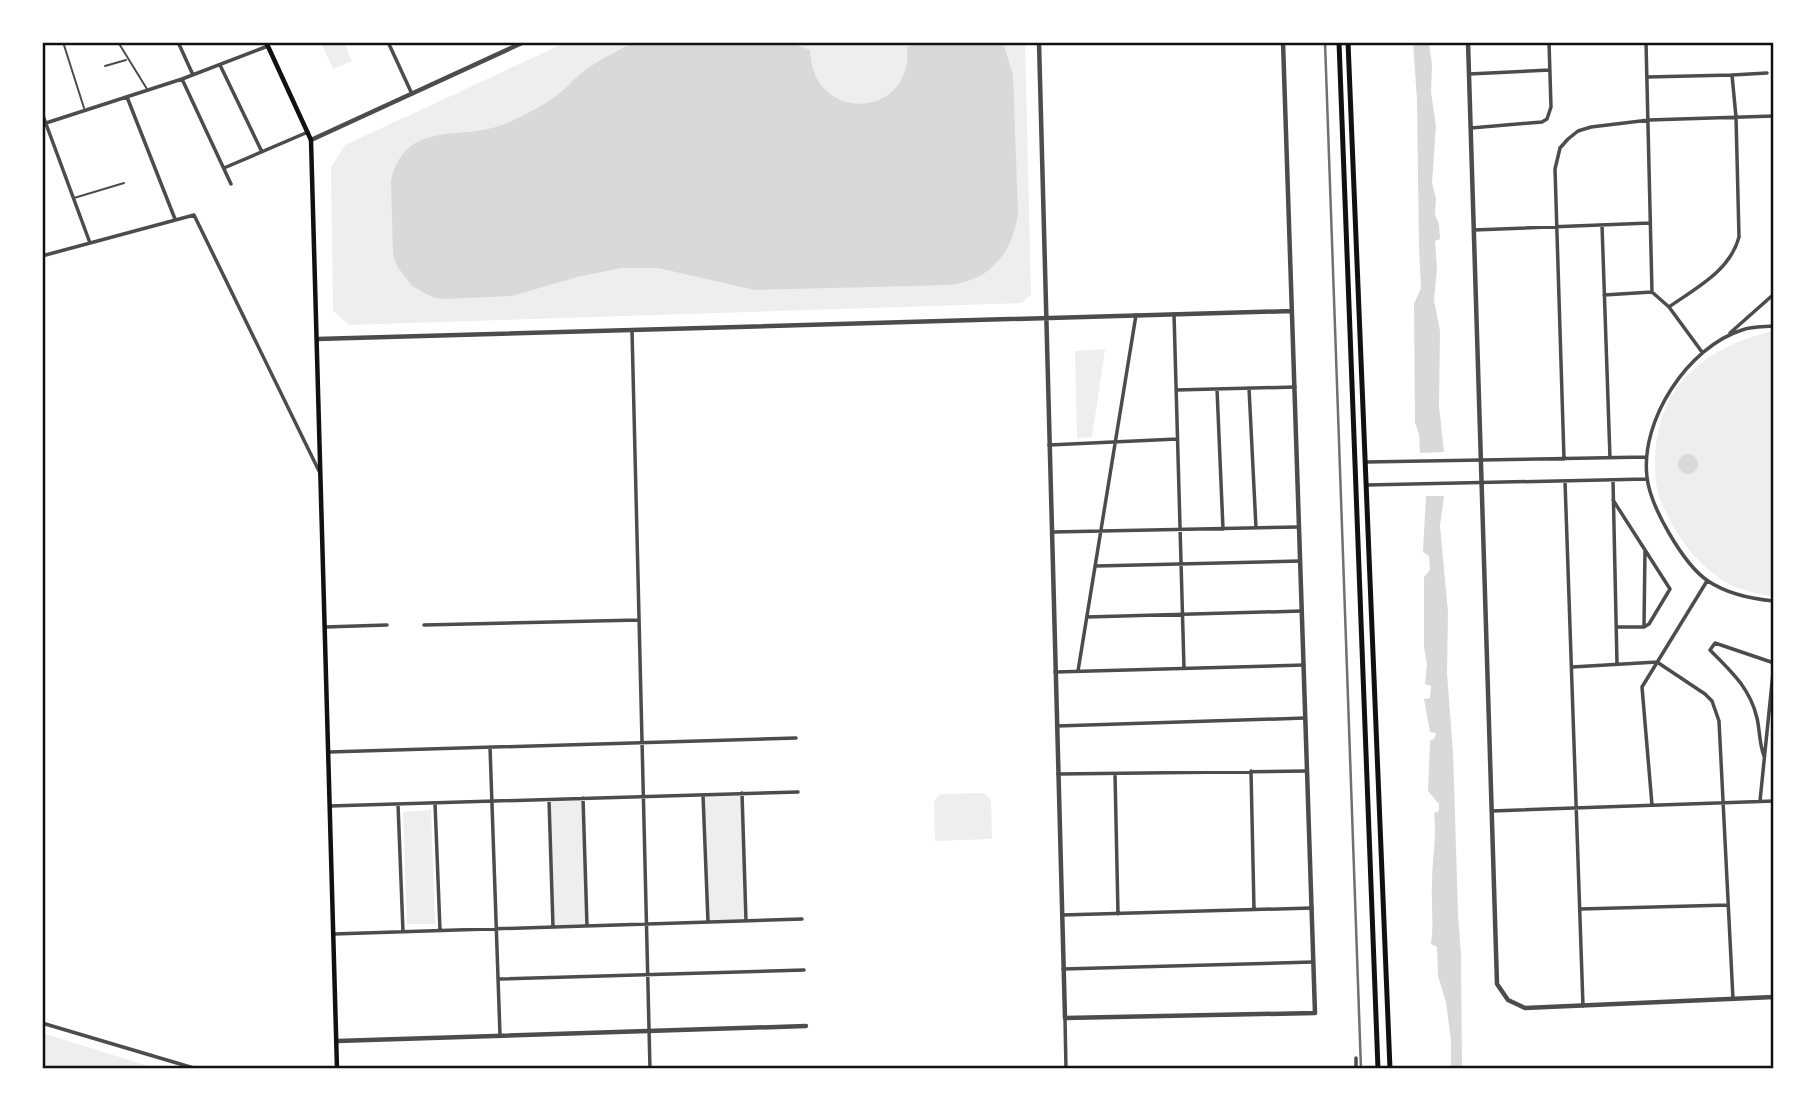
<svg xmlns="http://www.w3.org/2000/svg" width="1816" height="1111" font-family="Cabin,sans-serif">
	<rect width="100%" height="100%" fill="#fff"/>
	<path fill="#eee" d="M 321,42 L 344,42 L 352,61 L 333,69 Z
		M 567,42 L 1025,42 L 1031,294 L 1022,303 L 349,325 L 333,311 L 331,168 L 345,145 Z
		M 1774,331 L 1774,597 C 1762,594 1749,592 1738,588 C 1715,579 1695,559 1682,540 C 1672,526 1657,498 1656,482 C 1652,449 1659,407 1682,381 C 1706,354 1740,338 1774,331 Z
		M 1105,349 L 1092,437 L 1077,438 L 1075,351 Z
		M 742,793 L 746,921 L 707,922 L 703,795 Z
		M 984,793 L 991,799 L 992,839 L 935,841 L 934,801 L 941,794 Z
		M 583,798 L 587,926 L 553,927 L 549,800 Z
		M 431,810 L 435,924 L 407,924 L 403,812 Z
		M 42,1033 L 158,1069 L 49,1069 L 42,1067 Z"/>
	<path fill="#d9d9d9" d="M 636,42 L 788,42 L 810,50 C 812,126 915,118 907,47 L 921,42 L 1003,42 L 1013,75 L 1018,214 C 1012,253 991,280 950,285 L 755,290 L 658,268 L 621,268 L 577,277 L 512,296 L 445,299 L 434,298 L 412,286 L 397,266 L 393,255 L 391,181 C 406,118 459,142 505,124 C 523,116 541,107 556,96 C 565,90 572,81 580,74 C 597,61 616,51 636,42 Z
		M 1413,42 L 1429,42 L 1432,65 L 1431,92 L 1436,126 L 1432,183 L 1436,198 L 1435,215 L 1439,224 L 1440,239 L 1435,241 L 1437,269 L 1434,300 L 1440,331 L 1439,406 L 1444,452 L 1420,453 L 1419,434 L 1415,423 L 1414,304 L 1421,288 L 1419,248 L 1417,100 Z
		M1678 464a10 10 0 1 1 20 0a10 10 0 1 1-20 0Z
		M 1426,496 L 1444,496 L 1440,526 L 1448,612 L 1447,673 L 1453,752 L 1458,913 L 1461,956 L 1462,1069 L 1451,1069 L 1451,1041 L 1446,1002 L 1438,976 L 1437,947 L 1431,944 C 1434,924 1431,904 1432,884 C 1432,859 1437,837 1434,813 L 1439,811 L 1439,804 L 1428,791 L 1430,741 L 1434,739 L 1436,733 L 1430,732 L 1424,699 L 1430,698 L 1431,686 L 1425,684 L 1427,665 L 1424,647 L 1424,577 L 1430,570 L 1429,556 L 1423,552 Z"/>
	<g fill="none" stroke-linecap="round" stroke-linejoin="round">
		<path stroke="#4c4c4c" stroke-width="2" d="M 63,42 L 84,108
			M 118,42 L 147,89
			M 105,66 L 126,60
			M 74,198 L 124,183"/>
		<path stroke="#4c4c4c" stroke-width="3.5" d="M 178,42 L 193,75
			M 388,42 L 412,94
			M 1646,42 L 1652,292 L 1669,307 L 1702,352
			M 220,65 L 262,152
			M 1469,74 L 1550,70
			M 1647,77 L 1732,75
			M 182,79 L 231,184
			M 127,97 L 175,219
			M 42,113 L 90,243
			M 46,123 L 182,79 L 268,46
			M 1471,128 L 1542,122 L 1547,119 L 1551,107 L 1549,42
			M 224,168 L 308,132
			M 1602,225 L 1610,458
			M 1474,230 L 1650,223
			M 42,256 L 194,215 L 319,471
			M 1604,295 L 1652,292
			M 1669,307 C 1696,288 1730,271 1739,237 L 1736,117 L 1732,75 L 1767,73
			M 1174,314 L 1184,668
			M 1774,326 C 1763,327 1753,326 1742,330 C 1688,347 1640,420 1647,477 C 1650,506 1683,564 1708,581 C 1726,593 1752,599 1774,601
			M 632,330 L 650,1069
			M 1730,333 L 1774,294
			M 1249,388 L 1256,528
			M 1217,389 L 1223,529
			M 1176,390 L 1295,387
			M 1049,445 L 1177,439
			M 1564,459 L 1555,169 L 1560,148 L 1568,139 L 1578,131 L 1591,127 L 1649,120 L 1774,116
			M 1366,462 L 1646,457
			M 1613,480 L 1617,664
			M 1565,481 L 1583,1006
			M 1367,485 L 1647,479
			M 1613,500 L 1670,589 L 1649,624 L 1644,627 L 1645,550
			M 1053,532 L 1299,527
			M 1096,566 L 1300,561
			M 1087,617 L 1302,611
			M 424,625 L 639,620
			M 325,627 L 387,625
			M 1616,627 L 1644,627
			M 1572,667 L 1657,662 L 1705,694 L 1712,701 L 1719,721 L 1733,999
			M 1078,671 L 1136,315
			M 1055,672 L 1304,665
			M 1057,726 L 1305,718
			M 490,747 L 500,1035
			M 329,752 L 796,738
			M 1251,771 L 1254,909
			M 1058,774 L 1307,771
			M 1115,774 L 1118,914
			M 742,793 L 746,921
			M 703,795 L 708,922
			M 583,798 L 587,926
			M 549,800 L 553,927
			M 1760,801 L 1774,663 L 1715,643 L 1710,650 C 1731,671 1750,688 1757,718 C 1760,731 1759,743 1764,756
			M 435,803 L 440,930
			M 398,804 L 403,932
			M 1652,805 L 1642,687 L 1707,581
			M 330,806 L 798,792
			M 1492,811 L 1774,801
			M 1580,909 L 1728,905
			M 1062,915 L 1312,908
			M 334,934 L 802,919
			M 1063,969 L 1313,962
			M 498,979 L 804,970
			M 1065,1019 L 1066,1069
			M 42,1023 L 197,1069
			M 1356,1058 L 1356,1069"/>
		<path stroke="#4c4c4c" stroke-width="4.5" d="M 1039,42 L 1065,1018 L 1315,1013 L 1283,42
			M 1468,42 L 1497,984 L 1508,1000 L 1525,1008 L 1774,997
			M 311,140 L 524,42
			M 317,339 L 1292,311
			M 337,1041 L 806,1026"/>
		<path stroke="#111" stroke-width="4.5" d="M 266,42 L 311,140 L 337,1069"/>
		<path stroke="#111" stroke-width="5" d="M 1339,42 L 1378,1069
			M 1348,42 L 1390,1069"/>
		<path stroke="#707070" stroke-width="2.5" d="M 1325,42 L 1361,1069"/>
	</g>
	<rect width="1816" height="1111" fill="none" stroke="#ffffff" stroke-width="88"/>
	<rect x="44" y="44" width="1728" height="1023" fill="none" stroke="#111" stroke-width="2.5"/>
</svg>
